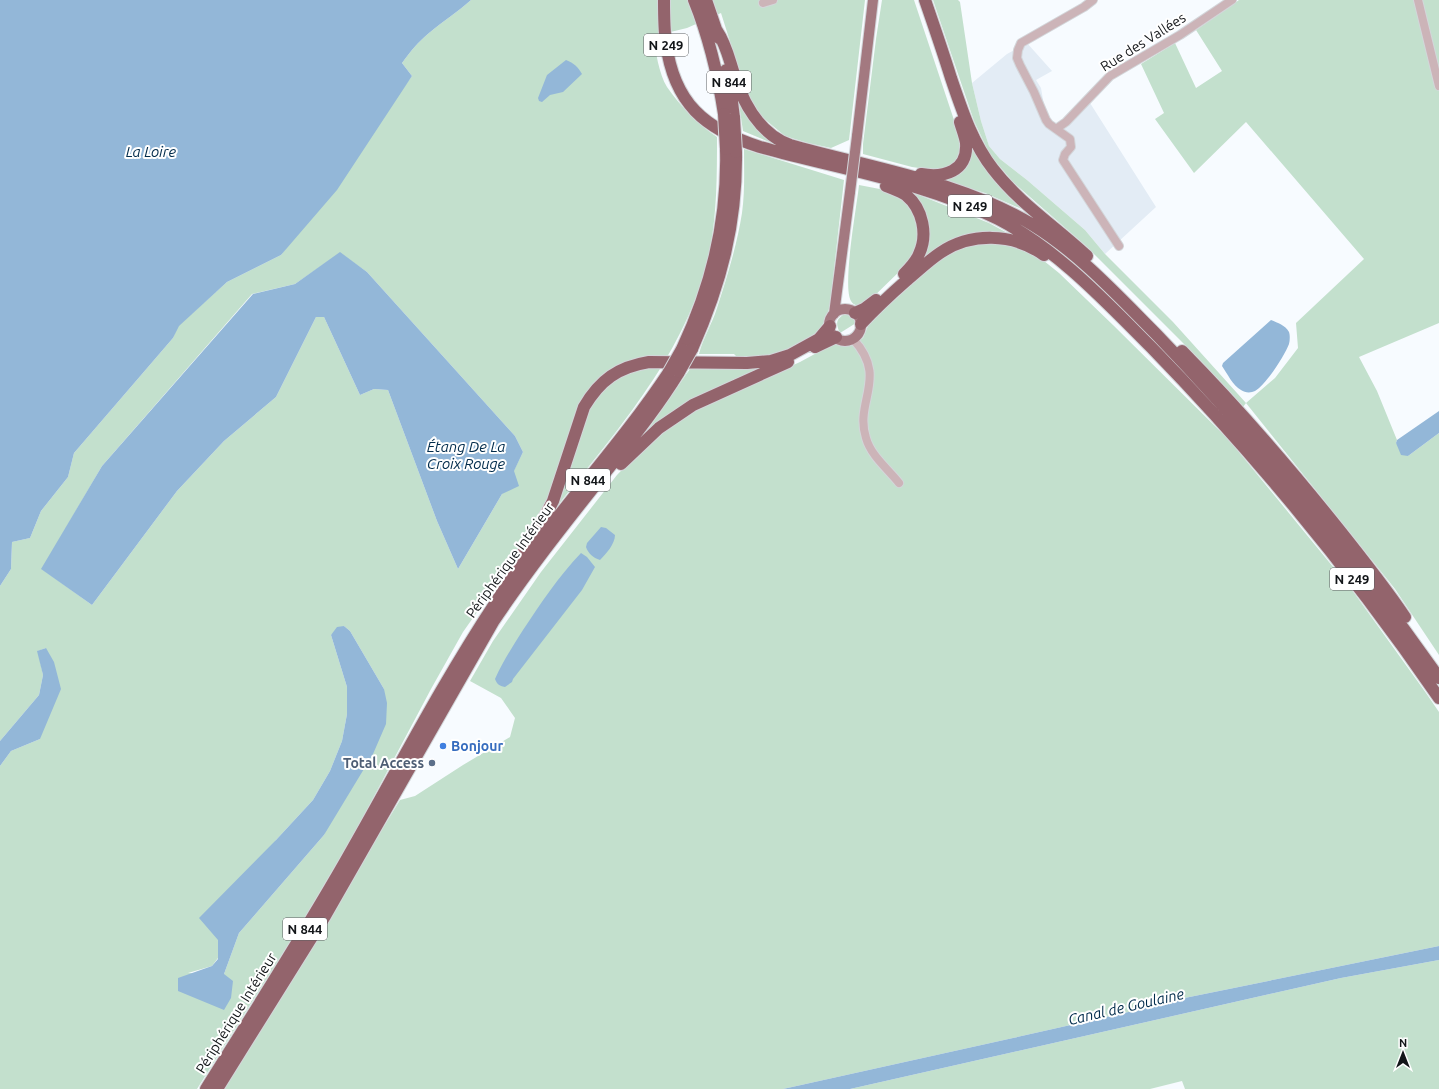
<svg xmlns="http://www.w3.org/2000/svg" width="1439" height="1089" font-family="Ubuntu,sans-serif">
	<rect width="100%" height="100%" fill="#f7fbff"/>
	<path fill="#e3ecf5" d="M 1027,43 L 1052,71 L 1036,80 L 1041,88 L 1045,111 L 1052,122 L 1067,126 L 1090,103 L 1156,207 L 1105,254 L 1085,230 L 1027,180 L 1000,159 L 989,146 L 981,121 L 972,83 L 1007,54 Z"/>
	<path fill="#c3e0cd" fill-rule="evenodd" d="M 471,0 L 865,0 L 849,140 L 831,148 L 808,143 L 785,136 L 762,117 L 746,92 L 721,13 L 687,28 L 654,36 C 655,50 659,74 667,87 C 680,106 698,124 717,137 C 717,175 717,212 710,249 C 690,348 620,427 559,504 L 549,501 L 534,531 L 463,632 L 431,689 L 354,834 L 298,929 L 197,1089 L 0,1089 L 0,766 L 11,751 L 40,739 L 46,648 L 38,651 L 43,675 L 39,695 L 0,741 L 0,586 L 11,569 L 12,542 L 30,538 L 41,511 L 68,477 L 74,453 L 173,338 L 178,326 L 227,282 L 281,255 L 412,76 L 402,63 C 410,52 418,42 429,33 C 443,21 458,12 471,0 ZM 340,253 L 367,272 L 515,436 L 523,452 L 502,494 L 458,569 L 437,521 L 388,390 L 374,389 L 360,395 L 324,317 L 316,317 L 276,397 L 224,441 L 177,491 L 92,605 L 42,569 L 102,466 L 252,294 L 295,284 ZM 344,626 L 350,631 L 384,689 L 324,835 L 239,933 L 224,974 L 188,973 L 212,966 L 218,958 L 218,940 L 276,840 L 313,800 L 330,771 L 342,741 L 347,714 L 347,687 L 331,635 Z
		M 882,0 L 914,0 L 957,129 L 1027,209 L 1024,210 L 985,193 L 943,180 L 940,171 L 912,167 L 863,154 L 863,144 L 876,39 Z
		M 933,0 L 958,0 L 960,2 L 972,83 L 981,121 L 989,146 L 1000,159 L 1027,180 L 1085,230 L 1105,254 L 1173,322 L 1246,403 L 1275,378 L 1298,348 L 1296,323 L 1364,259 L 1246,122 L 1194,173 L 1155,119 L 1164,113 L 1141,64 L 1175,43 L 1196,88 L 1222,71 L 1196,30 L 1239,0 L 1439,0 L 1439,323 L 1359,357 L 1377,391 L 1397,440 L 1396,443 L 1408,456 L 1439,433 L 1439,655 L 1395,589 L 1246,403 L 1243,407 L 1186,346 L 1086,246 L 1013,182 L 990,155 L 974,121 Z
		M 737,91 L 784,148 L 743,131 Z
		M 744,149 L 844,180 L 830,305 L 825,323 L 818,333 L 790,349 L 777,355 L 739,359 L 734,354 L 699,354 C 703,338 712,324 717,308 C 727,277 737,245 742,213 C 745,192 744,170 744,149 Z
		M 859,185 L 890,191 L 903,197 L 914,193 L 989,223 L 1013,236 L 1059,273 L 1113,325 L 1229,440 L 1352,590 L 1426,693 L 1439,712 L 1439,946 L 1165,1002 L 1133,1011 L 1013,1038 L 783,1089 L 224,1089 L 400,800 L 415,796 L 463,765 L 510,737 L 515,718 L 501,698 L 470,681 L 493,641 L 541,572 L 617,475 L 647,444 L 676,422 L 693,411 L 800,362 L 835,343 L 850,344 L 863,338 L 868,326 L 873,319 L 919,278 L 906,265 L 864,306 C 859,306 854,306 851,301 C 842,286 857,205 859,185 Z
		M 845,314 C 851,314 853,317 856,323 L 840,333 C 836,325 835,319 845,314 Z
		M 692,366 L 762,366 L 762,369 L 644,435 Z
		M 1439,960 L 1439,1089 L 1185,1089 L 1182,1081 L 1150,1089 L 850,1089 L 1341,978 Z"/>
	<path fill="#93b7d8" d="M 0,0 L 471,0 C 458,12 443,21 429,33 C 418,42 410,52 402,63 L 412,76 L 337,190 L 281,255 L 227,282 L 179,326 L 173,338 L 74,453 L 68,477 L 41,511 L 30,538 L 12,542 L 11,569 L 0,586 Z
		M 566,60 C 574,63 578,67 582,74 L 563,92 L 550,95 L 542,102 L 539,101 L 538,98 L 547,75 Z
		M 340,252 L 367,272 L 515,436 L 523,452 L 514,471 L 519,486 L 502,494 L 458,569 L 437,521 L 388,390 L 374,389 L 360,395 L 324,317 L 316,317 L 276,397 L 224,441 L 177,491 L 92,605 L 41,569 L 102,466 L 253,294 L 295,284 Z
		M 1271,320 C 1278,323 1285,325 1289,332 C 1290,335 1290,340 1289,344 C 1285,355 1266,385 1255,391 C 1251,393 1245,393 1241,390 C 1233,386 1227,373 1222,366 L 1223,363 Z
		M 1439,411 L 1439,433 L 1408,456 L 1401,455 L 1396,443 L 1397,440 Z
		M 601,527 L 606,528 L 615,535 C 615,544 606,554 600,560 C 593,558 588,553 586,547 L 587,543 Z
		M 581,553 L 587,557 L 595,567 L 582,590 L 513,679 L 512,682 L 505,687 C 499,686 497,684 495,679 C 503,661 513,646 523,630 C 541,603 559,576 581,553 Z
		M 344,626 L 350,631 L 384,689 L 387,703 L 386,724 L 373,754 L 324,835 L 239,933 L 224,974 L 233,981 L 231,998 L 224,1010 L 178,991 L 178,978 L 212,966 L 218,959 L 218,940 L 199,918 L 276,840 L 313,800 L 330,771 L 342,741 L 347,714 L 347,687 L 331,635 L 337,627 Z
		M 46,648 L 54,662 L 61,689 L 40,739 L 11,751 L 0,766 L 0,741 L 39,695 L 43,675 L 37,651 Z
		M 1439,946 L 1439,960 L 1341,978 L 850,1089 L 783,1089 L 1013,1038 L 1133,1011 L 1165,1002 Z"/>
	<g fill="none" stroke-linecap="round" stroke-linejoin="round">
		<defs>
			<path id="minor" d="M 1093,0 L 1084,7 L 1021,43 L 1018,50 L 1017,58 L 1020,65 L 1034,92 L 1046,120 L 1049,124 L 1070,139 L 1071,147 L 1065,154 L 1063,160 L 1119,246
				M 1418,0 L 1439,86
				M 763,3 L 773,0
				M 1056,129 L 1066,122 L 1110,76 L 1180,35 L 1232,0
				M 853,339 C 889,378 854,401 866,438 C 871,456 888,469 899,483"/>
			<path id="major" d="M 857,136 L 873,0
				M829 325a16 16 0 1 1 32 0a16 16 0 1 1-32 0Z
				M 834,314 L 850,192"/>
			<path id="highway" d="M 664,0 C 664,14 664,29 666,43 C 674,103 704,129 760,147 C 839,169 925,182 998,219 C 1058,250 1104,300 1151,347 C 1257,456 1353,573 1439,698
				M 694,0 C 709,37 718,75 724,114
				M 706,0 L 719,38
				M 925,0 C 934,26 943,52 951,78 C 962,110 972,142 993,169 C 1019,203 1056,227 1087,256
				M 717,31 C 726,44 729,59 734,74 C 743,103 760,134 790,145 C 871,168 960,181 1033,225 C 1079,253 1119,297 1157,335 C 1260,442 1354,557 1439,678
				M 726,70 L 731,94 L 734,118
				M 921,174 C 943,178 968,172 966,143 C 965,136 962,129 960,122
				M 886,186 C 893,189 900,191 906,195 C 923,209 928,235 919,254 C 916,262 910,268 904,274
				M 855,313 L 864,309 L 876,300
				M 861,324 C 876,308 891,294 907,280 C 918,271 928,261 940,253 C 971,232 1013,233 1044,255
				M 815,347 L 836,337
				M 682,349 C 712,285 728,219 726,149
				M 692,349 C 721,284 737,223 736,152
				M 1182,351 C 1237,407 1288,466 1337,527 C 1361,557 1384,586 1405,617
				M 621,464 L 659,428 L 693,405 L 788,362
				M 524,551 L 543,520 L 553,501 L 584,407 C 600,380 618,367 649,362 L 747,363 L 771,361 L 790,355 L 819,339 L 830,326
				M 206,1089 C 253,1014 301,939 345,862 C 395,775 441,685 496,602 C 548,521 616,452 669,372
				M 217,1089 L 325,916 L 493,622 C 527,571 566,522 604,474 C 630,441 657,408 679,372"/>
		</defs>
		<use href="#minor" stroke="#d3d6da" stroke-width="10"/>
		<use href="#major" stroke="#d3d6da" stroke-width="12"/>
		<use href="#highway" stroke="#d3d6da" stroke-width="14"/>
		<use href="#minor" stroke="#ccb4b8" stroke-width="8"/>
		<use href="#major" stroke="#a37980" stroke-width="10"/>
		<use href="#highway" stroke="#93646c" stroke-width="12"/>
		<defs>
			<path id="major-bridge" d="M 850,192 L 857,136"/>
			<path id="highway-bridge" d="M 724,114 L 726,149
				M 734,118 L 736,152
				M 669,372 L 682,349
				M 679,372 L 692,349"/>
		</defs>
		<use href="#major-bridge" stroke="#d3d6da" stroke-width="12" stroke-linecap="butt"/>
		<use href="#highway-bridge" stroke="#d3d6da" stroke-width="14" stroke-linecap="butt"/>
		<use href="#major-bridge" stroke="#a37980" stroke-width="10"/>
		<use href="#highway-bridge" stroke="#93646c" stroke-width="12"/>
	</g>
	<circle fill="#3f7fe0" stroke="#fff" stroke-width="1.5" cx="443" cy="746" r="4"/>
	<circle fill="#5c6f8a" stroke="#fff" stroke-width="1.5" cx="432" cy="763" r="4"/>
	<g text-anchor="middle" stroke-width="4" stroke-linejoin="round" paint-order="stroke">
		<g fill="#fff" stroke="#5a5c5e" stroke-width="1">
			<rect x="644" y="34" width="44" height="22" rx="3"/>
			<rect x="707" y="71" width="44" height="22" rx="3"/>
			<rect x="948" y="195" width="44" height="22" rx="3"/>
			<rect x="566" y="469" width="44" height="22" rx="3"/>
			<rect x="1330" y="568" width="44" height="22" rx="3"/>
			<rect x="283" y="918" width="44" height="22" rx="3"/>
		</g>
		<g font-size="13" font-weight="bold" fill="#131619">
			<text x="666" y="50">N 249</text>
			<text x="729" y="87">N 844</text>
			<text x="970" y="211">N 249</text>
			<text x="588" y="485">N 844</text>
			<text x="1352" y="584">N 249</text>
			<text x="305" y="934">N 844</text>
		</g>
		<g font-size="14" fill="#131619" stroke="#fff">
			<text transform="translate(1143 42) rotate(-32)" y="5">Rue des Vallées</text>
			<text transform="translate(510 560) rotate(-54)" y="5">Périphérique Intérieur</text>
			<text transform="translate(236 1013) rotate(-58)" y="5">Périphérique Intérieur</text>
		</g>
		<g font-size="14" font-weight="bold" fill="#366cbe" stroke="#fff" text-anchor="start">
			<text x="451" y="751">Bonjour</text>
		</g>
		<g font-size="14" font-weight="bold" fill="#4e5e75" stroke="#fff" text-anchor="end">
			<text x="424" y="768">Total Access</text>
		</g>
		<g font-size="15" font-style="italic" fill="#002b4b" stroke="#fff">
			<text x="151" y="157">La Loire</text>
			<text x="466" y="452">Étang De La<tspan x="466" dy="17">Croix Rouge</tspan></text>
			<text transform="translate(1126 1007) rotate(-13)" y="5">Canal de Goulaine</text>
		</g>
	</g>
	<g transform="translate(1403 1053)" stroke="#ffffff" stroke-width="3" paint-order="stroke">
	<path d="M0-3L7 15L0 10L-7 15Z" fill="#131619"/>
	<text y="-6" font-size="11" font-weight="bold" text-anchor="middle" fill="#131619">N</text>
	</g>
</svg>
